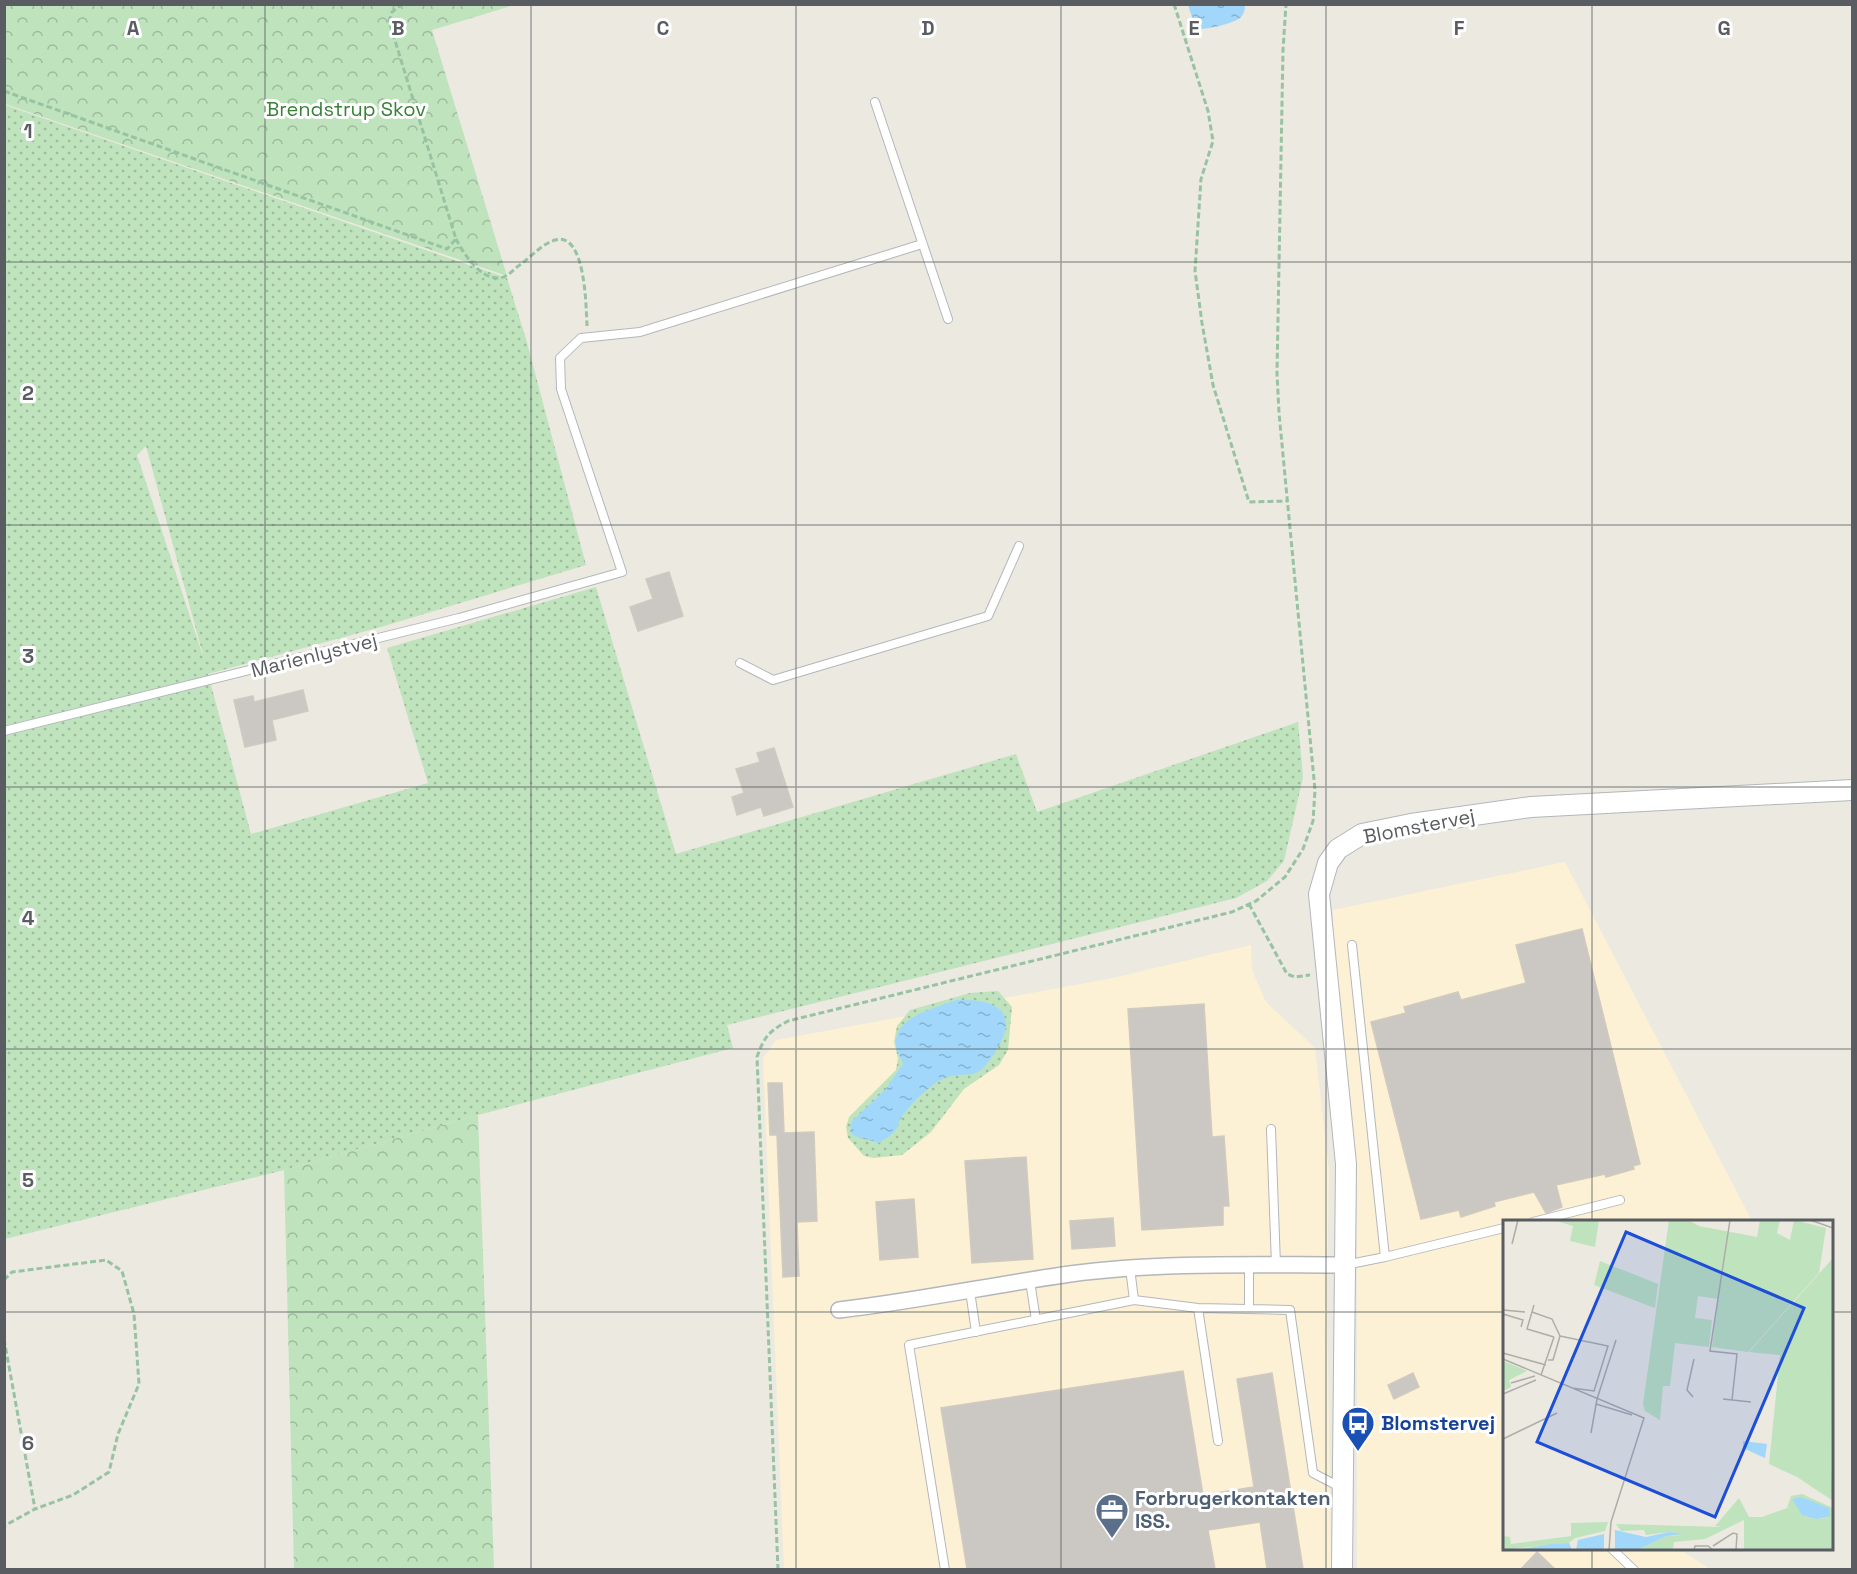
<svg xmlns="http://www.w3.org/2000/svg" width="1857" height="1574" font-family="'Space Grotesk',sans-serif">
	<defs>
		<pattern id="grass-dots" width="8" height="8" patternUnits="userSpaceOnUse" patternTransform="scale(1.5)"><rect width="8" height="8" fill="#bfe3bd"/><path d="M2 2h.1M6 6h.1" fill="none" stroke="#9ebb9d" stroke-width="1.8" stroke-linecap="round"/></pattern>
		<pattern id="forest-crowns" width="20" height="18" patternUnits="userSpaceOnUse" patternTransform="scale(1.5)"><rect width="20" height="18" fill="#bfe3bd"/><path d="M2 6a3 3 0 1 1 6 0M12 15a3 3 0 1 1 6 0" fill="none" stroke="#9ebb9d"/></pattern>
		<pattern id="water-ripples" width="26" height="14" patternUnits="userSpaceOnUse" patternTransform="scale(1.5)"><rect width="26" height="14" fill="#a1d7fb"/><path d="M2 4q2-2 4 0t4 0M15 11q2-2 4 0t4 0" fill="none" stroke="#86b2cf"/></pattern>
	</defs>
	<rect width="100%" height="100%" fill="#ece9e0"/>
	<path fill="#fcf1d5" d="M 1565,862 L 1752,1221 L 1504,1222 L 1504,1548 L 1679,1549 L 1710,1569 L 1357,1569 L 1357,1164 L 1333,930 L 1333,910 Z
		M 1251,945 L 1252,970 L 1266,1002 L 1315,1048 L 1329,1171 L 1327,1296 L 1331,1569 L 784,1569 L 763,1058 L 776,1040 L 1113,978 Z"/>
	<path fill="url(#grass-dots)" fill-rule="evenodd" d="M 5,105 L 507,278 L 526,339 L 586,565 L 381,627 L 208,674 L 251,834 L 428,783 L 387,648 L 596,587 L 676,854 L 1016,754 L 1037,812 L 1298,722 L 1303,777 L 1284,861 L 1267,881 L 1236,898 L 727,1025 L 733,1048 L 478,1115 L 284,1170 L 5,1239 ZM 146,446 L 203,655 L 203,656 L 137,455 Z
		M 998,991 L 1012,1007 L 1008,1050 L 999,1065 L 964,1089 L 931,1132 L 902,1155 L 874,1158 L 864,1156 L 848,1138 L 846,1127 L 849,1117 L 896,1070 L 898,1058 L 894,1042 L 897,1026 L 910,1010 L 970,993 Z"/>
	<path fill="url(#forest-crowns)" d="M 5,4 L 514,5 L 432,30 L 507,276 L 5,104 Z
		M 478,1115 L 494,1569 L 294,1569 L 284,1170 Z"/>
	<path fill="url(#water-ripples)" d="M 1188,5 L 1188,4 L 1245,5 C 1245,9 1244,15 1240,18 C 1232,24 1205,30 1196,29 Z
		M 956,1000 C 1013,998 1019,1024 985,1066 C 975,1078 965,1073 951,1076 C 942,1078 935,1083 928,1089 C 918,1097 906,1109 900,1120 C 898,1124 898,1128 894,1132 C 890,1136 884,1140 879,1143 L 854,1136 L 850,1131 L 852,1121 L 885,1090 L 903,1064 C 902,1059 899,1056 897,1051 C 888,1018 933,1009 956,1000 Z"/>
	<path fill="#cbc7c2" stroke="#d0cabf" stroke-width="1.5" d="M 669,572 L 683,616 L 638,631 L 630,607 L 653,599 L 646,579 Z
		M 303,690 L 308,711 L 272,720 L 276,740 L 245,747 L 234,700 L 253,696 L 254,702 Z
		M 774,748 L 793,807 L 764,816 L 761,807 L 737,815 L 732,797 L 744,793 L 736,769 L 760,762 L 757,753 Z
		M 1582,929 L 1640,1164 L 1633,1166 L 1634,1169 L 1606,1177 L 1605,1174 L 1556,1185 L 1562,1207 L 1546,1213 L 1534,1192 L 1494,1202 L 1495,1206 L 1461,1217 L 1459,1210 L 1421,1219 L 1371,1022 L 1406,1013 L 1404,1007 L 1458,992 L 1461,1000 L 1526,983 L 1516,945 Z
		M 1204,1004 L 1212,1137 L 1224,1136 L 1229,1206 L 1223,1206 L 1223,1225 L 1142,1230 L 1128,1009 Z
		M 768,1083 L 782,1083 L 784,1133 L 814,1132 L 817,1221 L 797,1222 L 799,1276 L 783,1277 L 777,1135 L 770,1135 Z
		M 1026,1157 L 1033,1259 L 972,1263 L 965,1161 Z
		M 914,1199 L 918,1257 L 880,1260 L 876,1202 Z
		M 1113,1218 L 1115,1246 L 1072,1249 L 1070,1221 Z
		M 1183,1371 L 1203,1495 L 1254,1487 L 1237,1379 L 1272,1373 L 1303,1569 L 1267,1569 L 1260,1522 L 1208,1530 L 1215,1569 L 967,1569 L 941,1408 Z
		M 1413,1373 L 1419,1387 L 1394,1399 L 1388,1385 Z
		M 1537,1552 L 1555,1569 L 1521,1569 Z"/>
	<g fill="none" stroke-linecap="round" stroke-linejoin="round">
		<defs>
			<path id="service" d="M 875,102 L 948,319
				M 740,663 L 773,680 L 988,616 L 1019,546
				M 4,731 L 459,618 L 622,572 L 561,389 L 560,358 L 581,338 L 640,332 L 922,244
				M 1352,945 L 1385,1257
				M 1271,1129 L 1276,1265
				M 1533,1222 L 1620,1200
				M 1345,1265 L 1385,1257 L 1504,1228
				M 1249,1266 L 1249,1309
				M 1130,1268 L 1134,1300
				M 1030,1281 L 1036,1320
				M 970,1291 L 976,1332
				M 1198,1308 L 1218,1441
				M 1611,1548 L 1634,1570
				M 945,1570 L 909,1345 L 1134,1300 L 1198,1308 L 1290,1310 L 1313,1473 L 1340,1487"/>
			<path id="minor" d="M 839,1310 C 917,1301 992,1285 1070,1274 C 1158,1262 1255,1265 1344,1265"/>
			<path id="tertiary" d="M 1342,1570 L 1346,1164 L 1319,894 L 1328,863 L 1338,849 L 1362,834 L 1411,824 L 1531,807 L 1852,790"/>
		</defs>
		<use href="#service" stroke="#b3b7bb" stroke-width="10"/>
		<use href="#minor" stroke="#b3b7bb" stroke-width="18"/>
		<use href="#tertiary" stroke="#b3b7bb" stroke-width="22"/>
		<path stroke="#97c3a2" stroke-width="3" stroke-dasharray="6 3" stroke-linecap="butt" d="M 1174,4 L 1208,111 L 1213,141 L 1201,179 L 1195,271 L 1202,323 L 1213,385 L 1249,502 L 1288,501
			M 4,91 L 447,249 L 456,239 L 389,21 L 392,12 L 402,4
			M 456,239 C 464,254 479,278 498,278 C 508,278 513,269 521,264 C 532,256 542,244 555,240 C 586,231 586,308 587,326
			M 1249,904 L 1287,974 L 1295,977 L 1310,975
			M 4,1280 L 12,1272 L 106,1260 L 122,1271 L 134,1314 L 139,1384 L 118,1434 L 109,1472 L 73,1495 L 35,1509 L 4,1526
			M 4,1339 L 35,1509
			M 778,1570 L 757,1057 C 764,1037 769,1031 788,1021 L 1232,912 L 1256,901 L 1285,877 L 1303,849 L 1313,821 L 1315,790 L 1279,413 L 1277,373 L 1283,50 L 1286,4"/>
		<use href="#service" stroke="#fff" stroke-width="8"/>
		<use href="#minor" stroke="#fff" stroke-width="15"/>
		<use href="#tertiary" stroke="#fff" stroke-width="20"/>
	</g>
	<path fill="none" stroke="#595d61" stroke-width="1.5" stroke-opacity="0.55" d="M 265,4 L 265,1570M 531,4 L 531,1570M 796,4 L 796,1570M 1061,4 L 1061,1570M 1326,4 L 1326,1570M 1592,4 L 1592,1222M 4,262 L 1852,262M 4,525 L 1852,525M 4,787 L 1852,787M 4,1049 L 1852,1049M 4,1312 L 1504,1312M 1832,1312 L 1852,1312M 1592,1548 L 1592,1570"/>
	<defs>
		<symbol id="bus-pin" viewBox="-11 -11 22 30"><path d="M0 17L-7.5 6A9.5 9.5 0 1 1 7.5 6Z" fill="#1a4fb4" stroke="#fff"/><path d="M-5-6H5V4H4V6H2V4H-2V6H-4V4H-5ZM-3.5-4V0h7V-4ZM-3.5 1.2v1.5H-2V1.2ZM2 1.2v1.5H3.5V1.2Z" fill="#fff"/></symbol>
		<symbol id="office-pin" viewBox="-11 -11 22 30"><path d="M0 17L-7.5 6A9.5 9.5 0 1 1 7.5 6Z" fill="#5c6f8a" stroke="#fff"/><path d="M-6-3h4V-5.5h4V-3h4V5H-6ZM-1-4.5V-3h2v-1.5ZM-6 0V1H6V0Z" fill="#fff"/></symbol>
	</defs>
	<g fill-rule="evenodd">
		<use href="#bus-pin" x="1339" y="1404" width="38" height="52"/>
		<use href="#office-pin" x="1093" y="1491" width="38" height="52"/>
	</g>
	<g text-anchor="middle" stroke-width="6" stroke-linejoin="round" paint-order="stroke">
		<g font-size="20" fill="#388138" stroke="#fff">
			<text x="346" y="116">Brendstrup Skov</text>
		</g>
		<g font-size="20" fill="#595d61" stroke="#fff">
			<text transform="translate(314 655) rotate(-14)" y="7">Marienlystvej</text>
			<text transform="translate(1419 826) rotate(-11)" y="7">Blomstervej</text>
		</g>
		<g font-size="20" font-weight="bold" fill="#164399" stroke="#fff" text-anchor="start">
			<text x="1381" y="1430">Blomstervej</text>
		</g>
		<g font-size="20" font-weight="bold" fill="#4e5e75" stroke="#fff" text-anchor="start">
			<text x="1135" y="1505">Forbrugerkontakten<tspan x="1135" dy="23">ISS.</tspan></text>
		</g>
	</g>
	<g transform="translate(1503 1220)">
		<rect width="330" height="330" fill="#ece9e0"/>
		<path d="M 51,0 L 96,0 L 92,27 L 67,21 L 70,6 ZM 166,0 L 185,0 L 196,6 L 254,17 L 257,0 L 277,0 L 274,13 L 287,20 L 291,0 L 323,8 L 316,53 L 245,132 L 209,127 L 215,79 L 195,76 L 192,98 L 209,100 L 206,127 L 172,123 L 167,166 L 160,166 L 157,200 L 142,191 L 140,184 ZM 0,141 L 24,151 L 6,160 L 8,167 L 0,171 ZM 299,274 L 330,288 L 330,298 L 307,299 L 284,288 L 288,276 ZM 236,278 L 246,297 L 220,307 L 212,306 Z" fill="#bfe3bd"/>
		<path d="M 330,38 L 328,246 L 330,281 L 294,257 L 266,244 L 277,135 L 246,132 ZM 97,41 L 155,64 L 152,88 L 91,65 ZM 284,288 L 307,299 L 330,298 L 330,330 L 241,330 L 241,300 L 202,319 L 171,322 L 170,329 L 134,330 L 164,316 L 179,315 L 166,312 L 143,315 L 141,310 L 118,311 L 113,304 L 220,307 L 237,297 L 259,297 ZM 105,302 L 102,311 L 72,318 L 66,323 L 0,330 L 0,316 L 7,317 L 8,324 L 68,316 L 68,303 Z" fill="#bfe3bd"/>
		<path d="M 240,221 L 264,224 L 262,238 L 240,228 ZM 298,277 L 326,288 L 327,296 L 314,299 L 299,295 L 289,279 ZM 112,310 L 143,317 L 166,312 L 180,314 L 164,316 L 134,330 L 112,330 ZM 101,314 L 101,330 L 73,330 L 75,320 ZM 66,323 L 69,330 L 14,330 L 49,324 Z" fill="#a1d7fb"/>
		<path fill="none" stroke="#adada9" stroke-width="1.5" d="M 227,0 L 207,131 L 234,134 L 229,180M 307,0 L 330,8M 9,24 L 15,0M 31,85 L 24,109 L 51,117M 0,90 L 22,92M 29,92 L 49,99 L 57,116 L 50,140 L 45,140M 0,94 L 20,100 L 18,107M 57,116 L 105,126 L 91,171 L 69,168M 0,133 L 43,145M 0,139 L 141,198 L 108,302 L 106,330M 38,155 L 51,117M 8,163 L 32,156M 0,174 L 33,160M 190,177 L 184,170 L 191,139M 220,179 L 248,182M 93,184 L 129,195M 88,213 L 94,179 L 113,120M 0,219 L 54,193M 210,326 L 230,313 L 234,314 L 233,330M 191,330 L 192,326 L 205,326 L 210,330"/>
		<path fill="#1d4ed8" fill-opacity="0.15" stroke="#1d4ed8" stroke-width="3" d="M 123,12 L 301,88 L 212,297 L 34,222 Z"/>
		<rect width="330" height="330" fill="none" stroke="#595d61" stroke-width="3"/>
	</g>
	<g font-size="20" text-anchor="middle" font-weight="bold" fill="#595d61" stroke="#fff" stroke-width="6" stroke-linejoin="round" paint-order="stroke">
		<text x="133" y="35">A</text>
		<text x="398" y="35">B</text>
		<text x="663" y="35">C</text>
		<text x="928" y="35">D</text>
		<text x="1194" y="35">E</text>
		<text x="1459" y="35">F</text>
		<text x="1724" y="35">G</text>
		<text x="28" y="138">1</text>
		<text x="28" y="400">2</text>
		<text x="28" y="663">3</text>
		<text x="28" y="925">4</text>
		<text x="28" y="1187">5</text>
		<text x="28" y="1450">6</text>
	</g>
	<rect width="1857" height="1574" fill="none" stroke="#595d61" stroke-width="12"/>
</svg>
